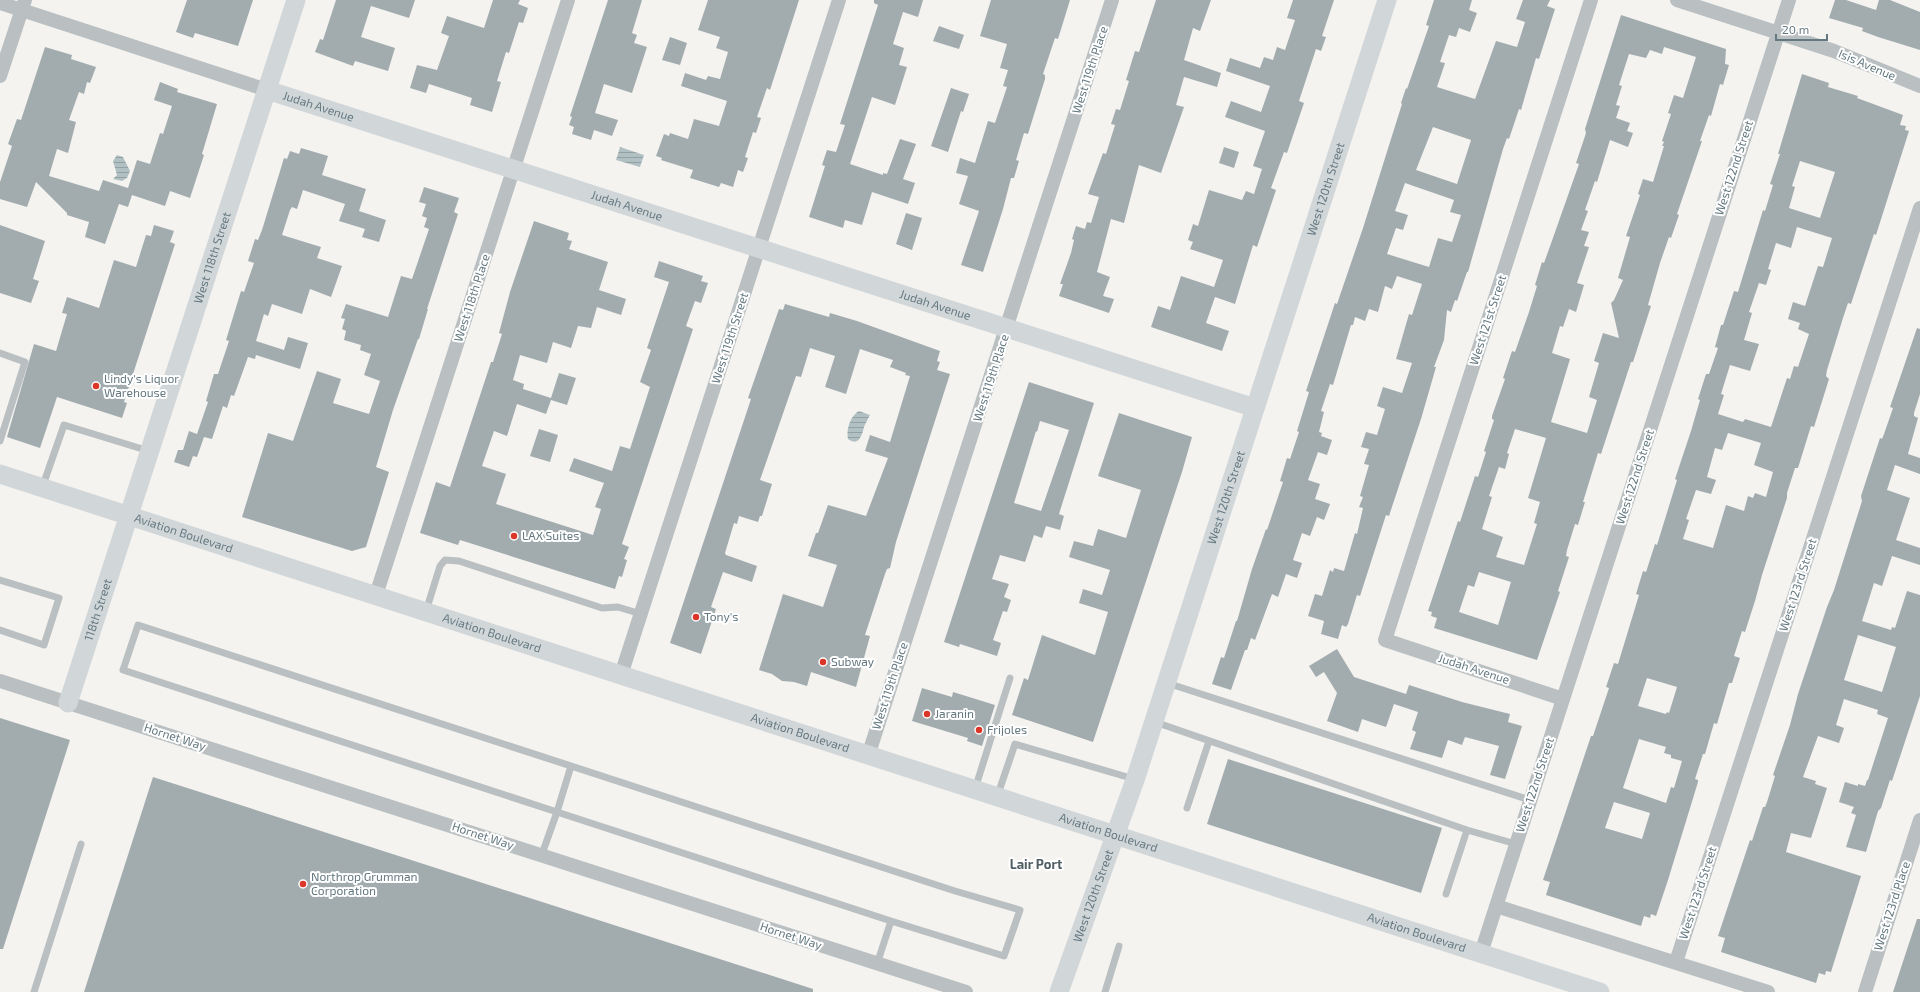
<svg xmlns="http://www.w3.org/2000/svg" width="1920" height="992" font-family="'Exo 2',sans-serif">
	<defs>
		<pattern id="water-rules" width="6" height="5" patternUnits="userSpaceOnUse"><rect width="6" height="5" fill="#b1c1c3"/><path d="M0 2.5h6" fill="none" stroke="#94a2a4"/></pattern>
	</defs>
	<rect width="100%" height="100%" fill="#f4f3f0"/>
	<path fill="url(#water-rules)" d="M 620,147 L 644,155 L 640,167 L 616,160 Z
		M 117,155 L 123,157 L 130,171 L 127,178 L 122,181 L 113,179 L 117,175 L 113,161 Z
		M 859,411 L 870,415 C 868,419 866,422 864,427 C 862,435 859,447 848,439 C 846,430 850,416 859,411 Z"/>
	<path fill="#a2acaf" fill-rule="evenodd" d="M 187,0 L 253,0 L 238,46 L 195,33 L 193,38 L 176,32 Z
		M 336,0 L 415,0 L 409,18 L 371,6 L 361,37 L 395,48 L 388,71 L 355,61 L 353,66 L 315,52 L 320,39 L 323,40 Z
		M 493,0 L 520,0 L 518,4 L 528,8 L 523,23 L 519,22 L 509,53 L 506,52 L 497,81 L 501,82 L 492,112 L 470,105 L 472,98 L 429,84 L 426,93 L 410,88 L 417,65 L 437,70 L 449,36 L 441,33 L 447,16 L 484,28 Z
		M 608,0 L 642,0 L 632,33 L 637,35 L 634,43 L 647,47 L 632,93 L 604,84 L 595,113 L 618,120 L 612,136 L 594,130 L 591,140 L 572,134 L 574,127 L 569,125 L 572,117 L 570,116 Z
		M 708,0 L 799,0 L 770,90 L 767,88 L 757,117 L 761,118 L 756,133 L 753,132 L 745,157 L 748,158 L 743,172 L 738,170 L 733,187 L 721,183 L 719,187 L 690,178 L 693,170 L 661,160 L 662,158 L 656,156 L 664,134 L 669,136 L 670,133 L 688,139 L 694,119 L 719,126 L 727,101 L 681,86 L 685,73 L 706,80 L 708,76 L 720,79 L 728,52 L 716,48 L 720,37 L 698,30 Z
		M 874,0 L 923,0 L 918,17 L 903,12 L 893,44 L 904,48 L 899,65 L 907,67 L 895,105 L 872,97 L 850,164 L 883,175 L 883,173 L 887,174 L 900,139 L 916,144 L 903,179 L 915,183 L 908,204 L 872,192 L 862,225 L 845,220 L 843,228 L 809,217 L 825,166 L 822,165 L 827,150 L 836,152 L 845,125 L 840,124 L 878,5 L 874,3 Z
		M 991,0 L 1070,0 L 1058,39 L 1055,38 L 1043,74 L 1045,75 L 1045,79 L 1028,134 L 1024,133 L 1016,160 L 1019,161 L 1014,178 L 1011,178 L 1003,209 L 983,272 L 961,265 L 979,211 L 959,204 L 968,176 L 956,173 L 960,158 L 975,163 L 988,121 L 995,123 L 1007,87 L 1003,86 L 1008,70 L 1000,68 L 1007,44 L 980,36 Z
		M 1156,0 L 1211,0 L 1200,31 L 1193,28 L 1184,60 L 1221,73 L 1217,87 L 1184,77 L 1176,105 L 1184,107 L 1161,173 L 1139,165 L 1124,223 L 1111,219 L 1097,272 L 1110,277 L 1103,296 L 1114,299 L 1109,313 L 1059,296 L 1063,284 L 1060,284 L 1071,253 L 1074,240 L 1072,239 L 1076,226 L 1085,229 L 1087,222 L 1091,223 L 1099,197 L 1088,194 L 1103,153 L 1106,154 L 1115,125 L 1111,124 L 1116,109 L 1120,110 L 1129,81 L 1126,80 L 1135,51 L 1139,52 Z
		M 1293,0 L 1334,0 L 1322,36 L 1326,37 L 1321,51 L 1316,49 L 1299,101 L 1304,103 L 1287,153 L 1284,152 L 1271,188 L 1276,190 L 1257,247 L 1253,245 L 1235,304 L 1215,297 L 1206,323 L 1229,331 L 1222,351 L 1151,327 L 1158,306 L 1170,310 L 1181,276 L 1214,287 L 1223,260 L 1190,249 L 1193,242 L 1188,240 L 1193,224 L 1198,226 L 1209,190 L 1242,200 L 1246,191 L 1254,194 L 1262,169 L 1253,166 L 1265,131 L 1225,117 L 1231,101 L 1261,112 L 1270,86 L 1226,71 L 1230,58 L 1260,68 L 1264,57 L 1273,60 L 1277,47 L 1285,50 L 1295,20 L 1287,18 Z
		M 1434,0 L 1472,0 L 1469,10 L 1477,13 L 1470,32 L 1459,28 L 1456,37 L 1449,35 L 1440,62 L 1445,63 L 1437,87 L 1475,99 L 1496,41 L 1517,47 L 1525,22 L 1516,19 L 1523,0 L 1550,0 L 1547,6 L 1555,9 L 1539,59 L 1536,58 L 1521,110 L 1519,109 L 1509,139 L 1507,138 L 1503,149 L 1468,272 L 1467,272 L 1457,301 L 1455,300 L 1451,312 L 1447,310 L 1444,340 L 1434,367 L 1436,367 L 1421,419 L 1389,516 L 1386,515 L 1361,593 L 1360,596 L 1357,595 L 1348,624 L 1346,627 L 1342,625 L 1338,639 L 1321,634 L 1324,621 L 1308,616 L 1315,594 L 1322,596 L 1330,570 L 1333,572 L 1334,568 L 1344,571 L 1355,533 L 1357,534 L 1363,508 L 1359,507 L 1363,497 L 1360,496 L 1369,465 L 1364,464 L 1369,449 L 1361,447 L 1366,432 L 1377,435 L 1385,409 L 1377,406 L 1383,387 L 1402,393 L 1412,363 L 1396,359 L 1409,314 L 1412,315 L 1422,284 L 1397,276 L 1392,289 L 1385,286 L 1378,312 L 1369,309 L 1365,321 L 1355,317 L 1353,325 L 1351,325 L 1333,385 L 1330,384 L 1321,411 L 1324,412 L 1319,432 L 1322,433 L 1321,436 L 1332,440 L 1327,455 L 1318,452 L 1308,480 L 1320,484 L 1315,499 L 1330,504 L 1324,520 L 1317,517 L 1310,536 L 1302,533 L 1293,560 L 1302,563 L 1297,578 L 1286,574 L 1278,597 L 1272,594 L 1255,640 L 1251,638 L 1247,650 L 1245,650 L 1231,690 L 1212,684 L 1221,657 L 1224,658 L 1236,621 L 1237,621 L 1252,569 L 1266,529 L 1267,530 L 1283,482 L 1280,481 L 1287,458 L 1290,459 L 1299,432 L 1297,431 L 1309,392 L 1306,391 L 1335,303 L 1337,304 L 1363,228 L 1402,104 L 1401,103 L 1406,88 L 1407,89 L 1429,26 L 1426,25 ZM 1433,127 L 1471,140 L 1457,184 L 1416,170 ZM 1405,183 L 1454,200 L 1450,212 L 1461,215 L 1452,242 L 1438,238 L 1429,267 L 1387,254 L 1396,228 L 1403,230 L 1408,215 L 1395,211 Z
		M 1835,0 L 1846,0 L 1876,10 L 1879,0 L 1890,0 L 1920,12 L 1920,50 L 1878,37 L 1862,31 L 1863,28 L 1829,18 Z
		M 1621,15 L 1726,49 L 1725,64 L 1729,65 L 1723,85 L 1720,84 L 1711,116 L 1709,115 L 1700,141 L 1702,141 L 1677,214 L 1679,215 L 1671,238 L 1669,237 L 1660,263 L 1648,305 L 1651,306 L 1633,362 L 1631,362 L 1601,454 L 1598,453 L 1583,502 L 1585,502 L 1578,525 L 1575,524 L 1567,550 L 1566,556 L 1569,557 L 1558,591 L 1560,592 L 1537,660 L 1434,628 L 1437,618 L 1431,616 L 1432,612 L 1428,611 L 1458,521 L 1460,522 L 1475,476 L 1478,477 L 1486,452 L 1484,451 L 1494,420 L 1492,419 L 1492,416 L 1505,379 L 1503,378 L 1512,351 L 1515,352 L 1529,312 L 1537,286 L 1535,285 L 1542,262 L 1544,263 L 1554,235 L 1579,164 L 1576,163 L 1586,133 L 1585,129 ZM 1664,47 L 1696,57 L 1683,98 L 1674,95 L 1668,113 L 1671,114 L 1662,141 L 1664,142 L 1662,146 L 1664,146 L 1653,182 L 1643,179 L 1638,194 L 1640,195 L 1626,236 L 1630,237 L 1618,278 L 1623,280 L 1614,300 L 1611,303 L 1619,338 L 1603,333 L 1594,361 L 1599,363 L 1589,397 L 1597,400 L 1587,433 L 1551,422 L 1570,359 L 1552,353 L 1560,326 L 1563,327 L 1569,309 L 1576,312 L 1584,285 L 1577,283 L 1589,247 L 1584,246 L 1589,232 L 1581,230 L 1588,211 L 1585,210 L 1595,181 L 1597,182 L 1610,140 L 1628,147 L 1633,133 L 1627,131 L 1630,123 L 1616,118 L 1620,106 L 1616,105 L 1622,86 L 1619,85 L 1629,54 L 1646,58 L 1650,50 L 1662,54 ZM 1515,429 L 1546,438 L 1528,498 L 1540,502 L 1534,523 L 1537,524 L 1524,565 L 1496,557 L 1503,537 L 1482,529 L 1492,497 L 1489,496 L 1499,467 L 1505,469 L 1509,454 L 1507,453 ZM 1479,572 L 1511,582 L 1498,625 L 1459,612 L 1468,585 L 1474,587 Z
		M 939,26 L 964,35 L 959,49 L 933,41 Z
		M 670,37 L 687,43 L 680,65 L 662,60 Z
		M 45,47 L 72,55 L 71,59 L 96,67 L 90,83 L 87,82 L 84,94 L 79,92 L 69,120 L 76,122 L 68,153 L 57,149 L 49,176 L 99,191 L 103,180 L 128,188 L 137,160 L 150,164 L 160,133 L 163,134 L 172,106 L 154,100 L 160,82 L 178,89 L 177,92 L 217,104 L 202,154 L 204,155 L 190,198 L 170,191 L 165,206 L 132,195 L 128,207 L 119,204 L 105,244 L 85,237 L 89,222 L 67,215 L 67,213 L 36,182 L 27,207 L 0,199 L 0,182 L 12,146 L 8,144 L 17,119 L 21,120 Z
		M 1802,74 L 1829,83 L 1828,87 L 1858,96 L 1857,98 L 1903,115 L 1900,125 L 1906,126 L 1905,130 L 1909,131 L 1876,235 L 1874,234 L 1851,304 L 1848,303 L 1843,318 L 1827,370 L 1826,376 L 1829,379 L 1814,427 L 1811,426 L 1798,468 L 1795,468 L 1787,493 L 1787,498 L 1762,575 L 1755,601 L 1745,632 L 1742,631 L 1734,656 L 1740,658 L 1732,683 L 1729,683 L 1717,724 L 1714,723 L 1705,754 L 1703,754 L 1695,779 L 1698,780 L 1698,782 L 1668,880 L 1656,916 L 1651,914 L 1650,918 L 1644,916 L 1641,926 L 1546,895 L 1550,882 L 1543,880 L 1591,736 L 1593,736 L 1609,688 L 1606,687 L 1614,663 L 1618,664 L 1639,595 L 1636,594 L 1643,571 L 1646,572 L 1655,544 L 1657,545 L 1677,480 L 1675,479 L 1691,431 L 1700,400 L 1698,399 L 1706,374 L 1709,374 L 1718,348 L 1715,347 L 1721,325 L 1723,325 L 1734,291 L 1738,292 L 1763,210 L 1765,211 L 1773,185 L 1770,184 L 1780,154 L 1778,154 ZM 1800,161 L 1835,172 L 1820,218 L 1789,208 L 1795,187 L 1792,186 ZM 1797,227 L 1832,238 L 1823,267 L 1818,266 L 1805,306 L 1793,302 L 1788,319 L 1800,323 L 1798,329 L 1809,334 L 1798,367 L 1794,366 L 1790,379 L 1787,378 L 1771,427 L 1745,419 L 1743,422 L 1718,414 L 1724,395 L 1721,394 L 1730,365 L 1750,371 L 1759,344 L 1744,340 L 1752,313 L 1749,312 L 1759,283 L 1766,285 L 1771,270 L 1768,269 L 1776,243 L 1791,248 ZM 1728,433 L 1761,443 L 1754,465 L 1773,472 L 1766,497 L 1755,493 L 1753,498 L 1748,496 L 1744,511 L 1726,505 L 1713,548 L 1683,539 L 1689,520 L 1686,519 L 1696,490 L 1711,494 L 1716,480 L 1707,477 L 1715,448 L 1722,450 ZM 1647,678 L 1677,687 L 1669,713 L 1667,712 L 1666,714 L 1638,706 ZM 1639,739 L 1666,747 L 1664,753 L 1671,755 L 1671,758 L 1682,761 L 1674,788 L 1671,787 L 1666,803 L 1623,788 ZM 1614,802 L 1650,813 L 1642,839 L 1605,828 Z
		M 951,88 L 969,94 L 963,112 L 961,111 L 948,152 L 931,146 Z
		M 1224,147 L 1239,152 L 1234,168 L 1219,163 Z
		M 301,148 L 328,156 L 322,175 L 366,189 L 359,211 L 386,220 L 379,242 L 362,237 L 365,229 L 339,221 L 345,204 L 303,190 L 297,209 L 292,207 L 290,210 L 282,235 L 321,247 L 317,258 L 342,266 L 331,297 L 310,289 L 302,314 L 272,304 L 268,316 L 264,314 L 256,341 L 284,350 L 288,337 L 308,343 L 300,369 L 256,355 L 255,359 L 248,357 L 234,396 L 231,395 L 227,408 L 223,406 L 212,439 L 204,437 L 197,457 L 193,456 L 189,467 L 174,462 L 178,450 L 183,450 L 189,431 L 197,434 L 208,402 L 206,401 L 214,374 L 218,374 L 229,341 L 226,340 L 241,291 L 244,292 L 254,263 L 248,261 L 255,239 L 258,240 L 262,230 L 284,158 L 287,159 L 290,151 L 299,154 Z
		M 424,187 L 459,198 L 454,212 L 458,214 L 427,309 L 428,309 L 419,339 L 418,339 L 393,410 L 376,467 L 389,472 L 366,547 L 352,551 L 242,517 L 268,433 L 293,441 L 317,371 L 341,379 L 333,403 L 369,414 L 380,381 L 364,375 L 371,354 L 360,350 L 361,345 L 344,340 L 346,331 L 342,329 L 345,319 L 341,318 L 346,304 L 388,317 L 401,276 L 412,279 L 429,229 L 424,227 L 427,218 L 422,216 L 426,204 L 419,202 Z
		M 906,213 L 922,218 L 912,250 L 896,244 Z
		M 534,221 L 569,233 L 567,240 L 572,241 L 569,249 L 608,262 L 599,290 L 626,299 L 621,315 L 597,307 L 591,328 L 578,326 L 571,348 L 553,342 L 547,363 L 520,355 L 513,380 L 524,384 L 523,389 L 551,398 L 559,373 L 576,378 L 567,405 L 551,400 L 546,414 L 517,404 L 507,436 L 494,431 L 482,466 L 506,474 L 496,504 L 593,535 L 601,509 L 595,507 L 604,483 L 569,471 L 574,458 L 612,471 L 620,446 L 630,449 L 650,387 L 640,382 L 651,350 L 647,348 L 669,282 L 654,277 L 659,261 L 703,276 L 701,281 L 708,283 L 701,303 L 695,301 L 686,326 L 693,329 L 622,544 L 629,547 L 624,559 L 627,560 L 622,577 L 619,576 L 615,589 L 460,540 L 458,545 L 420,533 L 436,482 L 450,487 L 491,362 L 493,362 L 502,334 L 499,333 L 510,292 Z
		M 0,225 L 45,241 L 33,279 L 39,281 L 31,303 L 0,293 Z
		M 154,225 L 174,231 L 170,242 L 175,244 L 124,402 L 127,403 L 122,418 L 57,397 L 40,448 L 7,437 L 34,344 L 56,351 L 67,314 L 62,313 L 67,297 L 99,308 L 114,260 L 136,267 L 146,235 L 151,236 Z
		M 785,304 L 829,317 L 830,313 L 857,321 L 940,351 L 937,361 L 940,362 L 937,370 L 950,374 L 896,542 L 890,568 L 887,569 L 885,574 L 865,635 L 870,636 L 856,687 L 811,672 L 807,686 L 794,682 L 782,681 L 772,674 L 759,670 L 783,594 L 823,607 L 837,565 L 808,556 L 816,533 L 818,533 L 828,505 L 866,516 L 888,458 L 865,451 L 870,435 L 890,442 L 910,376 L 905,375 L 906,373 L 890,367 L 893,360 L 860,349 L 846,394 L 825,387 L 835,356 L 810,348 L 801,377 L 796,376 L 760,480 L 772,484 L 762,516 L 760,516 L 758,522 L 739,516 L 737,524 L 734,523 L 725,553 L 726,555 L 757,566 L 752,582 L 723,572 L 711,607 L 716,609 L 701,654 L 670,643 L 751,399 L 748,398 L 779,309 L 783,310 Z
		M 1917,328 L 1920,329 L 1920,394 L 1914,413 L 1914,416 L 1918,418 L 1908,454 L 1920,458 L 1920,474 L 1895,465 L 1887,490 L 1910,498 L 1896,540 L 1920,548 L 1920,565 L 1892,556 L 1882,586 L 1874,583 L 1862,621 L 1891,630 L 1892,627 L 1895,628 L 1907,591 L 1920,595 L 1920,696 L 1892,781 L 1890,780 L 1881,808 L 1878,811 L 1866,852 L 1846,847 L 1856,815 L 1851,813 L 1854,807 L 1839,802 L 1845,782 L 1858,786 L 1858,784 L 1865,786 L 1867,780 L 1868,780 L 1888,718 L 1877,714 L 1878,710 L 1844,699 L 1836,725 L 1844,728 L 1839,743 L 1818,736 L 1803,777 L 1816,781 L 1815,784 L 1827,788 L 1811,838 L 1791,833 L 1786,852 L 1861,876 L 1831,972 L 1826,971 L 1825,975 L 1819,973 L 1816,983 L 1721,952 L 1725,938 L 1718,936 L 1750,840 L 1752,841 L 1763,807 L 1765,807 L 1767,802 L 1775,776 L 1773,775 L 1790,725 L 1798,694 L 1827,607 L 1834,590 L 1862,501 L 1861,496 L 1880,438 L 1882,439 L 1884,434 L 1893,408 L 1890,407 ZM 1858,635 L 1896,647 L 1882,692 L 1844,680 Z
		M 1029,382 L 1094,403 L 1059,514 L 1064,516 L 1060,530 L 1046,526 L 1042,538 L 1034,535 L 1025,562 L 1000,555 L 992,579 L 1009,584 L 1004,597 L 1011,600 L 1007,612 L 1003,611 L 993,640 L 1001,643 L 997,656 L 960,644 L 959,647 L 944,642 ZM 1040,421 L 1069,430 L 1041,511 L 1014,503 L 1036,431 L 1037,432 Z
		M 1119,413 L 1192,437 L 1182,472 L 1093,742 L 1012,715 L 1024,678 L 1028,680 L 1042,635 L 1095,655 L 1108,612 L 1079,603 L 1083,589 L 1102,595 L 1110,570 L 1069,557 L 1074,541 L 1093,546 L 1098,529 L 1126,538 L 1141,490 L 1098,476 Z
		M 539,429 L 558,435 L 550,462 L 530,456 Z
		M 1337,649 L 1354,677 L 1406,694 L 1409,685 L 1462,702 L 1510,714 L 1508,722 L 1522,726 L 1505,779 L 1490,775 L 1499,746 L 1465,737 L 1462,745 L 1448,740 L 1442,758 L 1410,749 L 1416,732 L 1412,730 L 1418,712 L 1394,704 L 1386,727 L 1362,719 L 1358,732 L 1327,721 L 1337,693 L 1324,672 L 1316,677 L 1309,666 Z
		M 922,688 L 952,697 L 953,692 L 995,705 L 982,746 L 967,741 L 968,738 L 912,721 Z
		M 0,718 L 70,740 L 3,949 L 0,949 Z
		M 1228,759 L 1442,828 L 1421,893 L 1207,824 Z
		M 153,777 L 813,989 L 813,992 L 84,992 Z
		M 1917,919 L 1920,919 L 1920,992 L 1893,992 Z"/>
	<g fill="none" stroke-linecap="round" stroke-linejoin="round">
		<path stroke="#bac0c2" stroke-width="7" d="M 0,353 L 25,362 L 0,441
			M 42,488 L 64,425 L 149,451
			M 0,580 L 59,598 L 44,645 L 0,630
			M 426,611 L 440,566 L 445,560 L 459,561 L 602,608 L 618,607 L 641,614
			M 1167,683 L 1530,800
			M 1155,722 L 1467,830 L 1516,844
			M 571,766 L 557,812 L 891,921
			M 975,789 L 1010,678
			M 997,797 L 1015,744 L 1134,779
			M 1187,808 L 1209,741
			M 542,854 L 557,812 L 123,670 L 138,625 L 955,891 L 1020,910 L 1004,956 L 891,921 L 877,964
			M 1446,894 L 1467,830
			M 34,992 L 81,844
			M 1105,992 L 1119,946"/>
		<path stroke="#bac0c2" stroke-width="14" d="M 1677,0 L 1834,51 L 1920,86
			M 0,3 L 267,90
			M 0,76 L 25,0
			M 376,595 L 568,0
			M 621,675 L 839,0
			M 0,681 L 966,992
			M 1563,699 L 1385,640 L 1591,0
			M 868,756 L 1112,0
			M 1496,906 L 1768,992
			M 1481,953 L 1789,0
			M 1676,962 L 1920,208
			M 1865,992 L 1920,820"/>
		<g stroke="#d1d6d9" stroke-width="19">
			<path id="s1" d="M 267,90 L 1255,408"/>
			<path id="s2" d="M 0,474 L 1600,992"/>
			<path id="s3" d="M 68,703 L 296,0"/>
			<path id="s4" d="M 1059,992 L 1135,780 L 1387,0"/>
		</g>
	</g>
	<g fill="#dc3628" stroke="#fff" stroke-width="1.5">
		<circle cx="96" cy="386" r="4"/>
		<circle cx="514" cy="536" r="4"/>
		<circle cx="696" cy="617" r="4"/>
		<circle cx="823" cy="662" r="4"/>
		<circle cx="927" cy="714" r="4"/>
		<circle cx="979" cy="730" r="4"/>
		<circle cx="303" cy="884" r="4"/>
	</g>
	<g text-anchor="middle" stroke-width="4" stroke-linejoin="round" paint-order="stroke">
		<g font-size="12" fill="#647880" stroke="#fff">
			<text transform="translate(1867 65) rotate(23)" y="4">Isis Avenue</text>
			<text transform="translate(1090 70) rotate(-72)" y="4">West 119th Place</text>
			<text dy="4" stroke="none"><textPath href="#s1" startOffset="54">Judah Avenue</textPath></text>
			<text transform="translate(1734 168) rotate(-72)" y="4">West 122nd Street</text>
			<text dy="4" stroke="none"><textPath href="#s4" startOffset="846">West 120th Street</textPath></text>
			<text dy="4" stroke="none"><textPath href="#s1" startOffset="378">Judah Avenue</textPath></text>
			<text dy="4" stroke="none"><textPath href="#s3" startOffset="468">West 118th Street</textPath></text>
			<text transform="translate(472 298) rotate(-72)" y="4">West 118th Place</text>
			<text dy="4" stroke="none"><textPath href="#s1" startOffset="702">Judah Avenue</textPath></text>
			<text transform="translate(1488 320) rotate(-72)" y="4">West 121st Street</text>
			<text transform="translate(730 338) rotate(-72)" y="4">West 119th Street</text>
			<text transform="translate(991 378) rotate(-72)" y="4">West 119th Place</text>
			<text transform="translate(1635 477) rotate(-72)" y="4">West 122nd Street</text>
			<text dy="4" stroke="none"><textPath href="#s4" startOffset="522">West 120th Street</textPath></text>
			<text dy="4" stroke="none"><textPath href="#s2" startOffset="193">Aviation Boulevard</textPath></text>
			<text transform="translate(1798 585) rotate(-72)" y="4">West 123rd Street</text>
			<text dy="4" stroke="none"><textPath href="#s3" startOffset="98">118th Street</textPath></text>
			<text dy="4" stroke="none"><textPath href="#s2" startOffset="517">Aviation Boulevard</textPath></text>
			<text transform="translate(1474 669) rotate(18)" y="4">Judah Avenue</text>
			<text transform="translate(890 686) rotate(-72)" y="4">West 119th Place</text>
			<text dy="4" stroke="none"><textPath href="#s2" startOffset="841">Aviation Boulevard</textPath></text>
			<text transform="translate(175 737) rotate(18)" y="4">Hornet Way</text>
			<text transform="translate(1535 785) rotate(-72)" y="4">West 122nd Street</text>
			<text dy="4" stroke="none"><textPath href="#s2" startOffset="1165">Aviation Boulevard</textPath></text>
			<text transform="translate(483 836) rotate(18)" y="4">Hornet Way</text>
			<text transform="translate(1698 893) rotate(-72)" y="4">West 123rd Street</text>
			<text dy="4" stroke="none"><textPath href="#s4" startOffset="102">West 120th Street</textPath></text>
			<text transform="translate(1892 906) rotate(-72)" y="4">West 123rd Place</text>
			<text dy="4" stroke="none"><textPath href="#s2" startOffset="1489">Aviation Boulevard</textPath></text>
			<text transform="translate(791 936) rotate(18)" y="4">Hornet Way</text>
		</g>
		<g font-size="12" fill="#647880" stroke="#fff" text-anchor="start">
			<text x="104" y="383">Lindy's Liquor<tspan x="104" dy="14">Warehouse</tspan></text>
			<text x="522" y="540">LAX Suites</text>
			<text x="704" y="621">Tony's</text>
			<text x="831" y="666">Subway</text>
			<text x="935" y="718">Jaranin</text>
			<text x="987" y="734">Frijoles</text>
			<text x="311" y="881">Northrop Grumman<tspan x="311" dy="14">Corporation</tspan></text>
		</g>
		<g font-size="13" font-weight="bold" fill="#515f65" stroke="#fff">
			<text x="1036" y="869">Lair Port</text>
		</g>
	</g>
	<path d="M1776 34v6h51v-6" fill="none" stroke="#647880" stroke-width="2"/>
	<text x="1782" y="34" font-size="12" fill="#647880" stroke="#ffffff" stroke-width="3" paint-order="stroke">20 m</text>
</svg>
